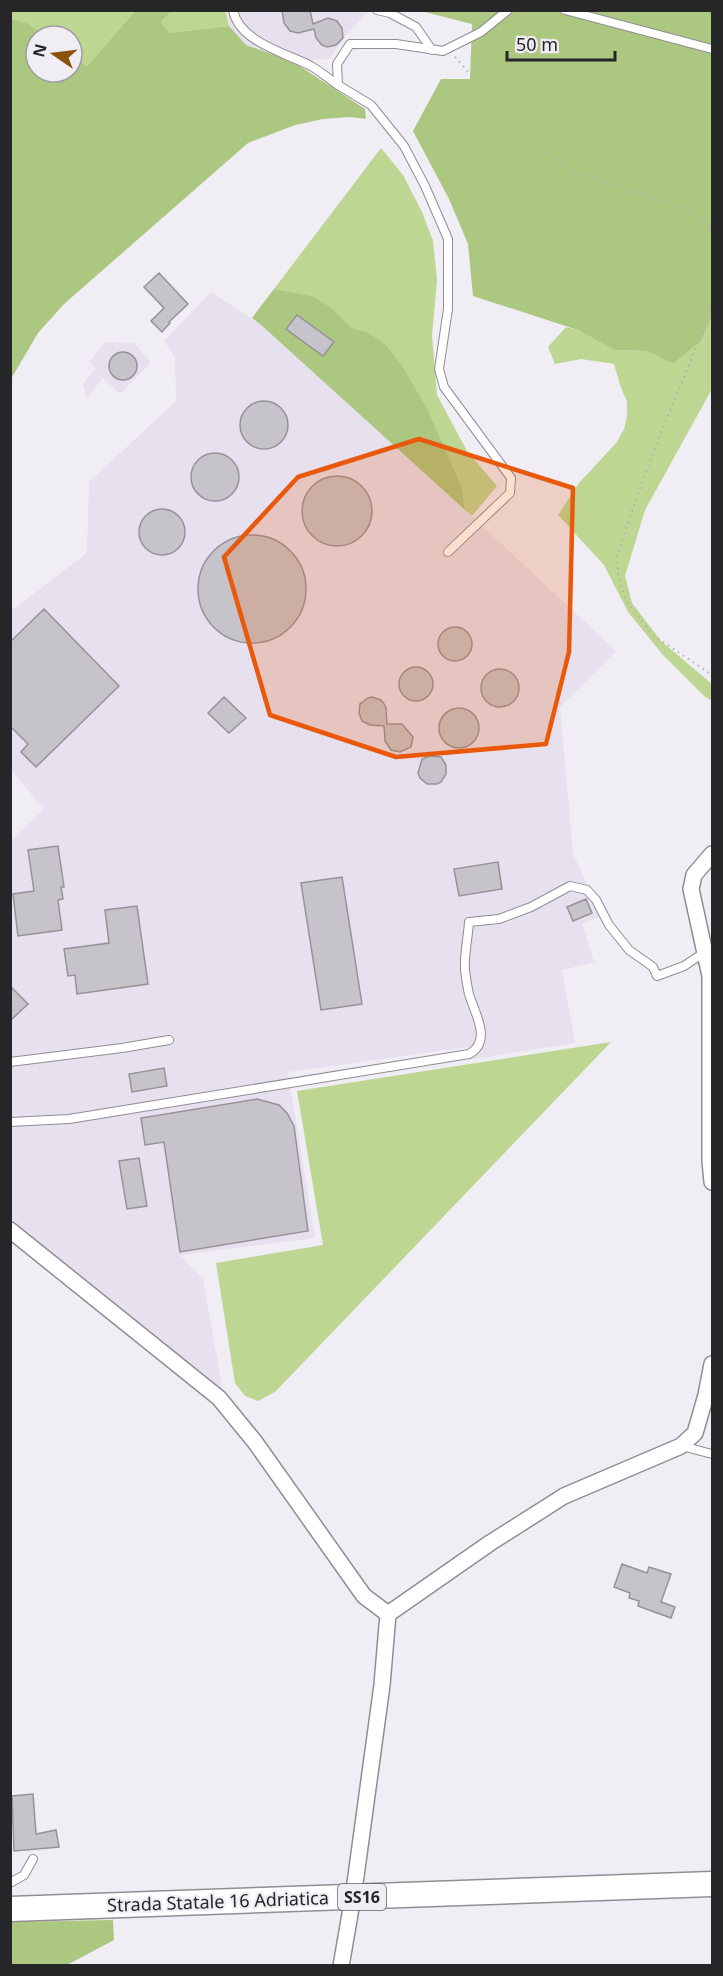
<svg xmlns="http://www.w3.org/2000/svg" width="723" height="1976" font-family="'Noto Sans',sans-serif">
	<rect width="100%" height="100%" fill="#f0edf4"/>
	<path fill="#e7e0ee" d="M 225,11 L 369,11 L 347,34 L 329,59 L 292,61 L 246,45 L 229,26 Z
		M 211,292 L 260,324 L 479,523 L 616,651 L 560,707 L 573,854 L 586,881 L 607,913 L 582,924 L 594,962 L 562,970 L 575,1043 L 470,1060 L 468,1047 L 288,1072 L 315,1238 L 180,1255 L 203,1279 L 223,1392 L 11,1221 L 10,843 L 44,809 L 11,770 L 11,611 L 87,553 L 89,482 L 176,401 L 175,357 L 164,341 Z
		M 105,342 L 134,343 L 151,362 L 120,394 L 103,378 L 87,398 L 83,384 L 96,368 L 89,362 Z"/>
	<path fill="#bdd692" d="M 10,11 L 135,11 L 87,66 L 72,55 L 72,36 L 45,36 L 27,23 L 11,19 Z
		M 172,11 L 225,11 L 229,26 L 170,33 L 161,22 Z
		M 381,148 L 403,175 L 422,212 L 433,241 L 437,280 L 432,336 L 437,395 L 467,451 L 497,486 L 472,516 L 465,510 L 462,487 L 428,410 L 414,389 L 367,332 L 352,328 L 335,311 L 274,289 Z
		M 712,317 L 712,389 L 645,510 L 625,576 L 632,603 L 661,641 L 712,684 L 712,701 L 704,696 L 663,655 L 628,612 L 604,565 L 558,515 L 579,483 L 617,442 L 624,429 L 627,417 L 627,401 L 621,388 L 614,364 L 581,359 L 555,364 L 548,347 L 566,327 L 578,330 L 614,350 L 647,351 L 673,364 L 701,341 Z
		M 611,1042 L 275,1392 L 258,1401 L 245,1396 L 235,1383 L 216,1263 L 323,1245 L 297,1091 Z"/>
	<path fill="#acc780" d="M 135,11 L 172,11 L 161,22 L 170,33 L 229,26 L 246,45 L 292,61 L 365,109 L 366,119 L 350,117 L 323,119 L 295,125 L 248,143 L 64,304 L 38,333 L 11,379 L 11,19 L 27,23 L 45,36 L 36,36 L 36,72 L 72,72 L 72,55 L 87,66 Z
		M 421,11 L 712,11 L 712,317 L 701,341 L 673,364 L 647,351 L 614,350 L 578,330 L 473,296 L 468,244 L 449,199 L 413,131 L 441,79 L 470,79 L 472,24 Z
		M 274,289 L 315,297 L 335,311 L 352,328 L 367,332 L 385,344 L 402,366 L 428,410 L 462,487 L 465,510 L 260,324 L 252,318 Z
		M 113,1920 L 114,1940 L 67,1965 L 11,1965 L 11,1922 Z"/>
	<path fill="#c6c3ca" stroke="#959298" stroke-width="1.5" d="M 282,10 L 310,10 L 313,24 L 328,18 L 337,21 L 342,28 L 343,38 L 336,45 L 327,47 L 322,45 L 316,38 L 314,29 L 298,33 L 290,31 L 284,23 Z
		M 159,273 L 188,304 L 169,322 L 170,323 L 162,332 L 151,321 L 164,308 L 144,287 Z
		M 297,315 L 334,342 L 323,356 L 286,329 Z
		M109 366a14 14 0 1 1 28 0a14 14 0 1 1-28 0Z
		M240 425a24 24 0 1 1 48 0a24 24 0 1 1-48 0Z
		M191 477a24 24 0 1 1 48 0a24 24 0 1 1-48 0Z
		M302 511a35 35 0 1 1 70 0a35 35 0 1 1-70 0Z
		M139 532a23 23 0 1 1 46 0a23 23 0 1 1-46 0Z
		M198 589a54 54 0 1 1 108 0a54 54 0 1 1-108 0Z
		M 44,609 L 119,686 L 36,767 L 21,752 L 28,744 L 10,726 L 10,642 Z
		M438 644a17 17 0 1 1 34 0a17 17 0 1 1-34 0Z
		M399 684a17 17 0 1 1 34 0a17 17 0 1 1-34 0Z
		M481 688a19 19 0 1 1 38 0a19 19 0 1 1-38 0Z
		M 224,697 L 246,718 L 229,733 L 208,713 Z
		M 372,697 L 381,700 L 384,704 L 386,708 L 387,724 L 402,724 L 413,737 L 411,747 L 400,752 L 391,750 L 385,741 L 384,726 L 370,725 L 362,721 L 359,713 L 360,704 L 368,698 Z
		M439 728a20 20 0 1 1 40 0a20 20 0 1 1-40 0Z
		M 430,756 L 441,757 L 446,765 L 446,774 L 441,782 L 437,784 L 427,784 L 420,778 L 418,773 L 422,759 Z
		M 58,846 L 64,887 L 61,887 L 63,899 L 58,900 L 62,930 L 18,936 L 13,894 L 34,891 L 28,850 Z
		M 498,862 L 502,889 L 459,896 L 454,869 Z
		M 342,877 L 362,1004 L 321,1010 L 301,883 Z
		M 586,899 L 592,913 L 573,921 L 567,907 Z
		M 137,906 L 148,984 L 77,994 L 75,975 L 68,976 L 64,949 L 109,943 L 105,910 Z
		M 10,986 L 28,1004 L 10,1021 Z
		M 164,1068 L 167,1086 L 132,1092 L 129,1074 Z
		M 257,1099 L 279,1105 L 287,1113 L 294,1126 L 308,1231 L 180,1252 L 164,1142 L 145,1145 L 141,1118 Z
		M 139,1158 L 147,1206 L 127,1209 L 119,1161 Z
		M 622,1564 L 647,1573 L 649,1567 L 671,1574 L 661,1602 L 675,1607 L 671,1618 L 638,1606 L 639,1601 L 629,1598 L 630,1593 L 614,1587 Z
		M 33,1794 L 36,1834 L 56,1830 L 59,1847 L 14,1851 L 12,1796 Z"/>
	<g fill="none" stroke-linecap="round" stroke-linejoin="round">
		<defs>
			<path id="service" d="M 233,10 C 239,42 286,53 311,66 C 320,71 329,79 338,85
				M 377,10 L 390,13 L 416,27 L 432,50
				M 565,10 L 712,49
				M 448,552 L 510,493 L 511,478 L 444,387 L 439,369 L 448,309 L 448,239 L 425,186 L 404,146 L 371,105 L 338,85 L 337,64 L 350,44 L 396,44 L 443,51 L 481,32 L 508,10
				M 10,1062 L 122,1048 L 169,1040
				M 10,1122 L 69,1119 L 469,1054 C 493,1041 474,1012 469,994 C 467,986 466,977 465,970 C 464,954 468,938 469,922 L 499,919 L 531,907 L 570,886 L 587,890 L 596,900 L 609,925 L 629,950 L 653,967 L 657,976 L 684,966 L 705,952
				M 682,1446 L 712,1454
				M 10,1883 L 24,1875 L 33,1859"/>
			<path id="minor" d="M 712,854 L 694,875 L 691,889 L 710,976 L 710,1160 L 712,1182
				M 10,1230 L 219,1398 L 255,1442 L 364,1596 L 388,1614 L 382,1685 L 356,1876
				M 388,1614 L 490,1543 L 564,1496 L 681,1446 L 695,1433 L 706,1395 L 712,1364
				M 341,1966 L 349,1920"/>
			<path id="primary" d="M 10,1909 L 712,1884"/>
		</defs>
		<use href="#service" stroke="#908d93" stroke-width="10"/>
		<use href="#minor" stroke="#908d93" stroke-width="18"/>
		<use href="#primary" stroke="#908d93" stroke-width="27"/>
		<path stroke="#b2b0b6" stroke-width="2" stroke-dasharray="1.5 4.5" stroke-linecap="butt" d="M 455,57 L 483,88 L 502,117 L 569,170 L 684,209 L 709,226 L 712,234
			M 712,303 L 690,363 L 659,437 L 629,519 L 617,557 L 618,576 L 626,601 L 653,635 L 712,675"/>
		<use href="#service" stroke="#fff" stroke-width="8"/>
		<use href="#minor" stroke="#fff" stroke-width="15"/>
		<use href="#primary" stroke="#fff" stroke-width="24"/>
		<defs>
			<path id="minor-bridge" d="M 349,1920 L 356,1876"/>
		</defs>
		<use href="#minor-bridge" stroke="#908d93" stroke-width="18" stroke-linecap="butt"/>
		<use href="#minor-bridge" stroke="#fff" stroke-width="15"/>
	</g>
	<path fill="#e8590c" fill-opacity="0.2" stroke="#e8590c" stroke-width="4.5" stroke-linejoin="round" d="M 419,439 L 573,488 L 569,652 L 546,744 L 396,757 L 270,715 L 224,557 L 298,477 Z"/>
	<g text-anchor="middle" stroke-width="4.5" stroke-linejoin="round" paint-order="stroke">
		<rect fill="#f0edf4" stroke="#636165" stroke-width="1.5" x="338" y="1884" width="48" height="26" rx="4.5"/>
		<g font-size="16" font-weight="bold" fill="#262528">
			<text x="362" y="1903">SS16</text>
		</g>
		<g font-size="18" fill="#262528" stroke="#f0edf4">
			<text transform="translate(218 1902) rotate(-2)" y="6">Strada Statale 16 Adriatica</text>
		</g>
	</g>
	<rect width="723" height="1976" fill="none" stroke="#262528" stroke-width="24"/>
	<g transform="translate(54 54) rotate(284)"><circle r="28" fill="#f0edf4" stroke="#9f9da2" stroke-width="1.5"/>
	<path d="M0-4.5L10 22L0 15L-10 22Z" fill="#8d530d"/>
	<text y="-9" font-size="16" font-weight="bold" text-anchor="middle" fill="#262528">N</text>
	</g>
	<path d="M507 51v9h108v-9" fill="none" stroke="#262528" stroke-width="3"/>
	<text x="516" y="51" font-size="18" fill="#262528" stroke="#f0edf4" stroke-width="4.5" paint-order="stroke">50 m</text>
</svg>
